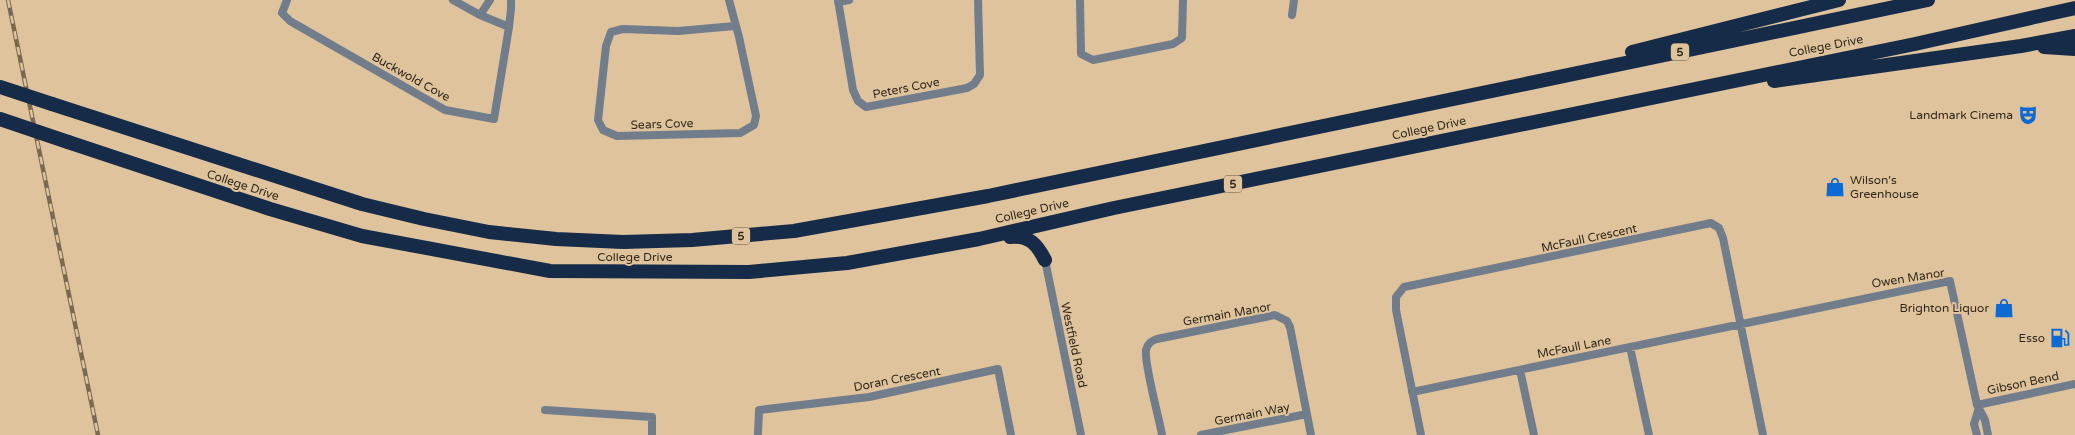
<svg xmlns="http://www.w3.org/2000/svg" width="2075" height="435" font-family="'Varela Round',sans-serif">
	<rect width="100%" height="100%" fill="#dec39c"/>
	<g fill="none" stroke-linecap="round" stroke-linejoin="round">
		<path stroke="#727d8c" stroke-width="8" d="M 287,0 L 282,13 L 290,21 L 445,110 L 494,119 L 509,27 L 480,15 L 453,0
			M 729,0 L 739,37 L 756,116 L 754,125 L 740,133 L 617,136 L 603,130 L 598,120 L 606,46 L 611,32 L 623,29 L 678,31 L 735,26
			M 838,0 L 853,90 L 858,101 L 866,107 L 967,88 L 974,84 L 980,75 L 978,0
			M 1080,0 L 1081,54 L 1093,60 L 1173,44 L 1182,38 L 1183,0
			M 838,2 L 849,0
			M 480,15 L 490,0
			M 1292,15 L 1294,0
			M 509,27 L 511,9 L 511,0
			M 1045,260 L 1081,435
			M 1630,347 L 1649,435
			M 1520,370 L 1534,435
			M 1412,392 L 1950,281 L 1977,405 L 1985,420 L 1988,435
			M 1977,405 L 2075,384
			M 545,410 L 652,417 L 652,435
			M 758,435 L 759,410 L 869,397 L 998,369 L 1011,435
			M 1162,435 C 1159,417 1144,364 1146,350 C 1148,343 1151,341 1157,339 L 1275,315 L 1287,321 L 1290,327 L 1311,435
			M 1201,435 L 1307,414
			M 1421,435 L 1396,310 L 1396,297 L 1404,287 L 1711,223 L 1719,228 L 1723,238 L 1763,435
			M 1977,435 L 1974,424 L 1978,411"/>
		<path stroke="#162b48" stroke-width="14" d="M 2044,47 L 2075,49
			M 1632,52 L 1839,0
			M 1774,81 L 2021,46 L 2075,36
			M 52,104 L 362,204 L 424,219 L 489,232 L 556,239 L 623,242 L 692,240 L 794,231 L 988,196 L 1928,0
			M 68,142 L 270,209 L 362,236 L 550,271 L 749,272 L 847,263 L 979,239 L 1114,208 L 1915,44 L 2075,8
			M 1010,237 C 1029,235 1037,244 1045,260"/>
		<defs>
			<path id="rail" d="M 8,0 L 98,435"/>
		</defs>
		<use href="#rail" stroke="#7a6950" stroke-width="4.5"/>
		<use href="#rail" stroke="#dec39c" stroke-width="2.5" stroke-dasharray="8" stroke-linecap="butt"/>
		<path stroke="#162b48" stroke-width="14" d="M 0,87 L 52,104
			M 0,119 L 68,142"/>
	</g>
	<defs>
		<symbol id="theatre-bare" viewBox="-9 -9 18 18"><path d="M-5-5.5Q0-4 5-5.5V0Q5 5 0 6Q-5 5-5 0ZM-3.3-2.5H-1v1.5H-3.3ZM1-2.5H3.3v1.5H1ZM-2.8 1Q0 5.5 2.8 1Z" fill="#0e6ad3" stroke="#dec39c" stroke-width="2.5" paint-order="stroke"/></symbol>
		<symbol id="shop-bare" viewBox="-9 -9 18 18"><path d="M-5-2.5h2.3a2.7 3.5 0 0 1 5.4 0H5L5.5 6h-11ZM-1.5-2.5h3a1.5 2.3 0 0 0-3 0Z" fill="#0e6ad3" stroke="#dec39c" stroke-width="2.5" paint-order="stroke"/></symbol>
		<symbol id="fuel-bare" viewBox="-9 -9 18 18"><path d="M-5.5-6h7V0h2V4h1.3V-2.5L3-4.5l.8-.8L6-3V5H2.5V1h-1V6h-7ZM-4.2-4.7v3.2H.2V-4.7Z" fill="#0e6ad3" stroke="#dec39c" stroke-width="2.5" paint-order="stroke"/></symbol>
	</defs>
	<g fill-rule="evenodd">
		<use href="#theatre-bare" x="2014" y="101" width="28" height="28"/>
		<use href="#shop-bare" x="1821" y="173" width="28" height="28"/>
		<use href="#shop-bare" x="1990" y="294" width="28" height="28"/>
		<use href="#fuel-bare" x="2046" y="324" width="28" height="28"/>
	</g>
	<g text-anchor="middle" stroke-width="4" stroke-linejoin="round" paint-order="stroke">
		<g fill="#dec39c" stroke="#665640" stroke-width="1">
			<rect x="1671" y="43.5" width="18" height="17" rx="4"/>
			<rect x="1224" y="175.5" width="18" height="17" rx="4"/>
			<rect x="732" y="227.5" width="18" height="17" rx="4"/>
		</g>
		<g font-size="11" font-weight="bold" fill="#322819">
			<text x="1680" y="56">5</text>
			<text x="1233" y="188">5</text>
			<text x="741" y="240">5</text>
		</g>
		<g font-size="12" fill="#322819" stroke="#dec39c">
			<text transform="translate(1826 46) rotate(-11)" y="4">College Drive</text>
			<text transform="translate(411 77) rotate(29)" y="4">Buckwold Cove</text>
			<text transform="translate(906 88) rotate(-11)" y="4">Peters Cove</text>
			<text transform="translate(662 124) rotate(-2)" y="4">Sears Cove</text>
			<text transform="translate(1429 128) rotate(-12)" y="4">College Drive</text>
			<text transform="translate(243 185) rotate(18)" y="4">College Drive</text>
			<text transform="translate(1032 211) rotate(-13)" y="4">College Drive</text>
			<text transform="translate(1589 238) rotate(-12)" y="4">McFaull Crescent</text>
			<text x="635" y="261">College Drive</text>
			<text transform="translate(1908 278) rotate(-9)" y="4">Owen Manor</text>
			<text transform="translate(1227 314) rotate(-10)" y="4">Germain Manor</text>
			<text transform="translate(1074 345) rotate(78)" y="4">Westfield Road</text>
			<text transform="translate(1574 347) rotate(-11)" y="4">McFaull Lane</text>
			<text transform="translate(897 379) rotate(-11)" y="4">Doran Crescent</text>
			<text transform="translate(2023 383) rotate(-12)" y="4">Gibson Bend</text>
			<text transform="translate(1252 414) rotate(-11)" y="4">Germain Way</text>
		</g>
		<g font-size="12" fill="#322819" stroke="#dec39c" text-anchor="end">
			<text x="2013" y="119">Landmark Cinema</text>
			<text x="1850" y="184" text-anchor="start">Wilson's<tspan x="1850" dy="14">Greenhouse</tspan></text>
			<text x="1989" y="312">Brighton Liquor</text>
			<text x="2045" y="342">Esso</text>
		</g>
	</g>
</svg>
